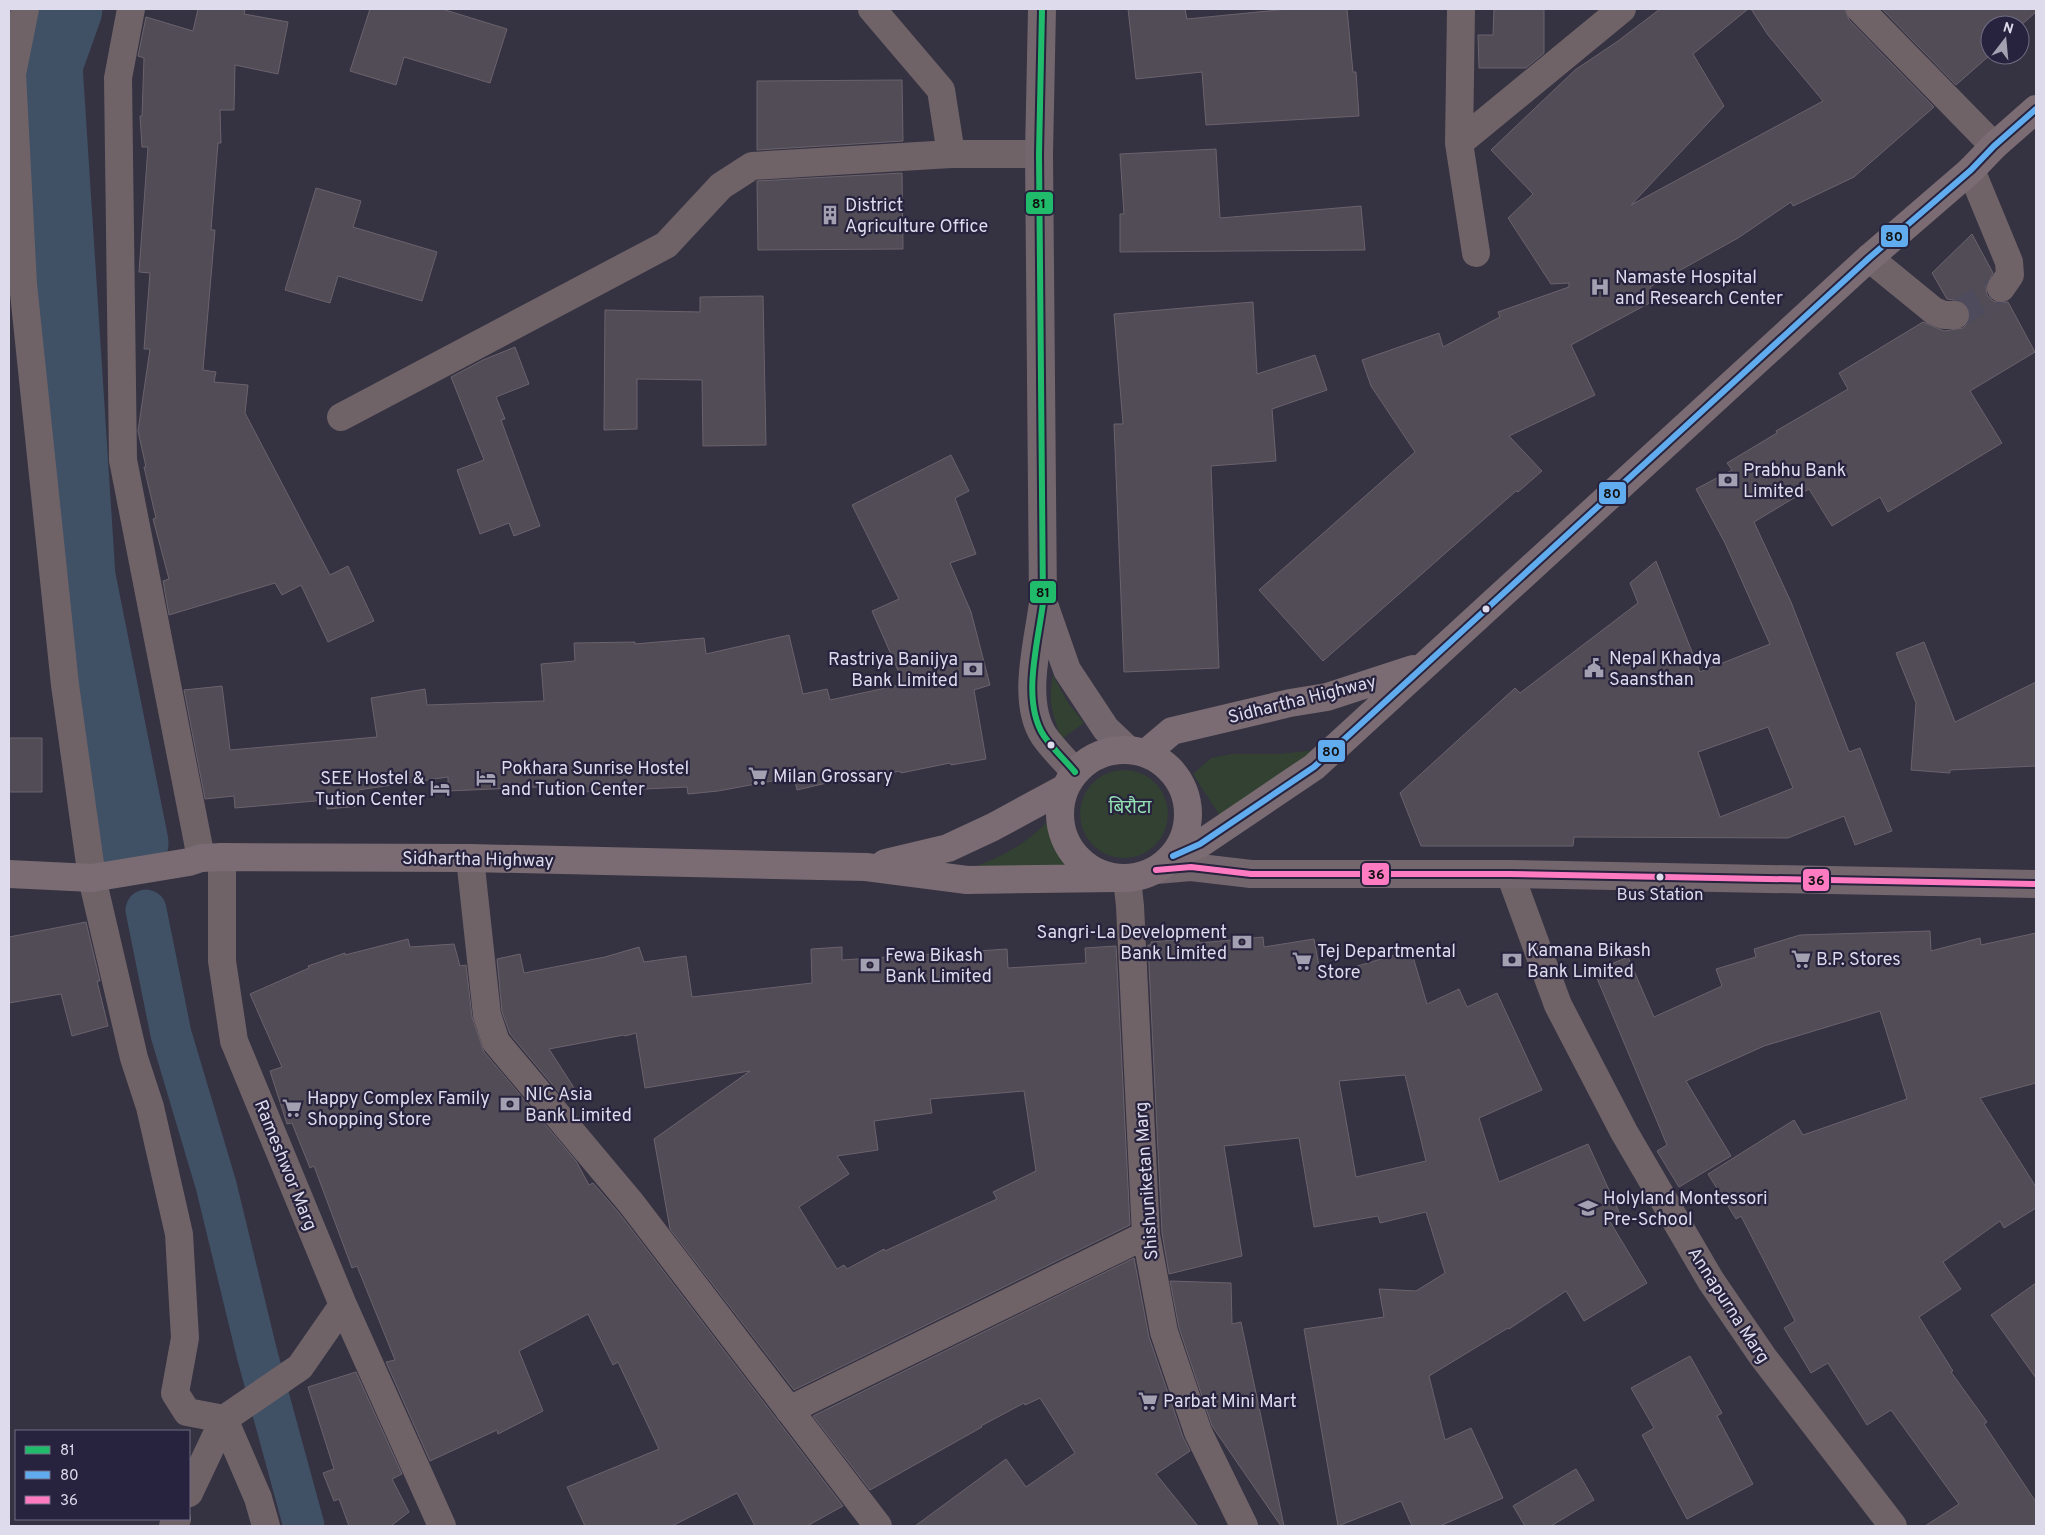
<svg xmlns="http://www.w3.org/2000/svg" width="2045" height="1535" font-family="Overpass,'Noto Sans Devanagari',sans-serif">
	<rect width="100%" height="100%" fill="#353242"/>
	<path fill="#324132" d="M 1053,675 L 1067,701 L 1084,723 L 1062,739 C 1052,714 1048,702 1053,675 Z
		M 1316,750 L 1220,816 L 1193,774 L 1211,758 L 1231,754 L 1279,754 Z
		M1080 814a44 44 0 1 1 88 0a44 44 0 1 1-88 0Z
		M 1048,821 C 1053,841 1060,853 1075,867 L 970,869 C 1002,856 1024,846 1048,821 Z"/>
	<g fill="none" stroke-linecap="round" stroke-linejoin="round">
		<path stroke="#405065" stroke-width="41" d="M 146,910 L 171,1034 L 216,1185 L 257,1354 L 304,1526"/>
		<path stroke="#405065" stroke-width="71" d="M 67,9 L 47,65 L 80,577 L 133,843"/>
	</g>
	<path fill="#524c56" stroke="#6b626c" fill-rule="evenodd" d="M 198,9 L 245,9 L 244,14 L 288,22 L 278,74 L 235,65 L 234,110 L 220,110 L 221,143 L 218,143 L 211,230 L 215,230 L 203,370 L 216,372 L 214,382 L 248,385 L 245,413 L 330,575 L 348,566 L 374,621 L 328,642 L 301,585 L 282,595 L 275,583 L 169,615 L 163,581 L 169,579 L 153,519 L 156,518 L 144,467 L 146,467 L 138,431 L 150,349 L 144,349 L 150,273 L 139,272 L 148,147 L 142,147 L 140,116 L 142,116 L 144,58 L 138,56 L 146,17 L 193,31 Z
		M 370,9 L 442,9 L 507,29 L 490,83 L 404,57 L 396,85 L 350,71 Z
		M 1128,9 L 1185,9 L 1187,19 L 1288,9 L 1347,9 L 1353,72 L 1356,72 L 1359,116 L 1206,125 L 1202,72 L 1136,79 Z
		M 1494,9 L 1544,9 L 1544,53 L 1526,68 L 1479,68 L 1478,35 L 1493,35 Z
		M 1660,9 L 1748,9 L 1693,54 L 1724,106 L 1631,205 L 1823,101 L 1768,35 L 1751,9 L 1845,9 L 1849,20 L 1934,107 L 1854,177 L 1793,206 L 1791,202 L 1738,238 L 1650,287 L 1657,299 L 1571,345 L 1595,395 L 1509,436 L 1542,471 L 1518,492 L 1516,491 L 1323,661 L 1259,590 L 1415,452 L 1371,386 L 1362,360 L 1439,333 L 1443,347 L 1500,317 L 1498,312 L 1569,287 L 1569,283 L 1551,284 L 1508,218 L 1533,194 L 1491,150 L 1575,70 L 1618,41 Z
		M 1882,9 L 2036,9 L 2036,12 L 2020,26 L 1990,25 L 1990,55 L 1956,85 Z
		M 902,80 L 903,141 L 757,150 L 757,81 Z
		M 1216,149 L 1220,218 L 1361,206 L 1365,250 L 1120,252 L 1120,214 L 1124,214 L 1120,154 Z
		M 902,173 L 903,249 L 758,250 L 757,181 Z
		M 316,188 L 361,201 L 353,227 L 437,252 L 422,301 L 338,276 L 330,303 L 285,290 Z
		M 1972,234 L 1993,273 L 1986,286 L 1987,295 L 1993,301 L 1999,303 L 2008,302 L 2035,352 L 1970,391 L 2002,443 L 1888,512 L 1880,497 L 1832,526 L 1809,489 L 1754,522 L 1791,602 L 1849,752 L 1860,748 L 1892,831 L 1855,845 L 1844,816 L 1788,838 L 1574,837 L 1573,846 L 1421,846 L 1400,793 L 1515,688 L 1520,693 L 1638,603 L 1630,583 L 1656,561 L 1700,672 L 1770,644 L 1725,543 L 1696,489 L 1732,470 L 1727,463 L 1777,433 L 1776,431 L 1848,389 L 1839,373 L 1923,322 L 1944,331 L 1963,328 L 1969,322 L 1971,315 L 1969,308 L 1962,301 L 1947,299 L 1932,273 ZM 1768,727 L 1793,788 L 1720,817 L 1698,752 Z
		M 763,296 L 766,445 L 703,446 L 702,380 L 637,379 L 637,429 L 604,430 L 605,310 L 700,312 L 700,297 Z
		M 1253,302 L 1257,374 L 1315,355 L 1327,390 L 1272,409 L 1276,461 L 1211,466 L 1219,668 L 1124,672 L 1114,424 L 1123,424 L 1114,314 Z
		M 515,347 L 529,384 L 496,397 L 505,419 L 501,420 L 540,526 L 514,536 L 509,523 L 480,534 L 457,470 L 484,460 L 451,377 L 483,360 Z
		M 951,455 L 969,491 L 955,498 L 976,554 L 950,563 L 971,612 L 990,685 L 974,690 L 986,759 L 951,765 L 950,763 L 901,773 L 900,771 L 866,778 L 865,774 L 797,790 L 794,777 L 718,791 L 688,794 L 687,787 L 581,792 L 581,785 L 448,791 L 448,777 L 358,790 L 360,806 L 327,809 L 327,800 L 235,808 L 234,796 L 205,799 L 184,690 L 222,686 L 230,750 L 377,737 L 371,698 L 425,689 L 427,705 L 544,701 L 541,664 L 575,661 L 574,643 L 635,642 L 635,644 L 704,638 L 706,654 L 789,635 L 803,694 L 827,689 L 830,700 L 904,684 L 872,611 L 899,599 L 852,505 Z
		M 1924,642 L 1955,722 L 2036,682 L 2036,766 L 1950,770 L 1950,773 L 1911,770 L 1916,703 L 1896,653 Z
		M 9,738 L 42,738 L 42,792 L 9,792 Z
		M 86,922 L 100,981 L 97,981 L 108,1026 L 72,1036 L 61,994 L 9,1003 L 9,937 Z
		M 1930,931 L 1931,951 L 1980,938 L 1981,945 L 2036,933 L 2036,1083 L 1980,1098 L 2036,1187 L 2036,1208 L 2004,1228 L 2000,1221 L 1943,1262 L 1961,1289 L 1919,1317 L 1953,1371 L 1951,1372 L 1987,1422 L 1984,1424 L 2036,1502 L 2036,1526 L 1925,1526 L 1959,1504 L 1891,1410 L 1867,1425 L 1828,1363 L 1811,1373 L 1784,1328 L 1795,1321 L 1741,1216 L 1736,1219 L 1708,1174 L 1794,1120 L 1803,1135 L 1907,1099 L 1880,1011 L 1764,1046 L 1686,1081 L 1731,1156 L 1679,1187 L 1657,1151 L 1667,1145 L 1594,971 L 1628,957 L 1654,1017 L 1722,986 L 1716,969 L 1756,957 L 1754,949 L 1800,935 Z
		M 1263,937 L 1264,947 L 1314,939 L 1321,977 L 1411,950 L 1427,1004 L 1459,989 L 1467,1007 L 1497,993 L 1542,1090 L 1479,1118 L 1499,1182 L 1588,1144 L 1620,1214 L 1609,1220 L 1647,1283 L 1584,1321 L 1566,1291 L 1509,1329 L 1508,1328 L 1429,1376 L 1445,1440 L 1471,1428 L 1503,1498 L 1440,1526 L 1412,1526 L 1401,1501 L 1338,1526 L 1304,1329 L 1384,1317 L 1379,1289 L 1416,1291 L 1445,1273 L 1426,1212 L 1380,1223 L 1378,1216 L 1314,1227 L 1299,1138 L 1224,1146 L 1242,1256 L 1169,1274 L 1162,1233 L 1148,945 L 1151,945 L 1151,942 L 1199,938 L 1199,943 ZM 1405,1075 L 1426,1161 L 1356,1177 L 1339,1081 Z
		M 408,939 L 410,947 L 454,944 L 460,966 L 466,965 L 472,1017 L 484,1052 L 576,1161 L 589,1185 L 593,1183 L 619,1213 L 843,1506 L 807,1526 L 755,1526 L 737,1493 L 672,1526 L 585,1526 L 567,1487 L 659,1449 L 618,1362 L 613,1365 L 588,1314 L 519,1351 L 543,1411 L 498,1434 L 497,1430 L 430,1461 L 386,1362 L 395,1360 L 357,1266 L 352,1268 L 314,1166 L 310,1168 L 292,1123 L 287,1124 L 270,1071 L 282,1067 L 250,994 L 309,968 L 308,966 L 345,953 L 345,955 Z
		M 1116,946 L 1130,1225 L 794,1390 L 670,1229 L 654,1139 L 750,1071 L 645,1088 L 636,1033 L 625,1036 L 624,1035 L 549,1049 L 578,1094 L 566,1101 L 510,1034 L 502,1012 L 497,959 L 520,954 L 524,973 L 605,957 L 639,947 L 644,962 L 686,956 L 692,997 L 812,983 L 811,949 L 842,947 L 842,960 L 1007,949 L 1008,968 L 1086,963 L 1085,948 ZM 1024,1091 L 1036,1171 L 993,1192 L 997,1199 L 885,1251 L 884,1249 L 847,1269 L 844,1265 L 837,1269 L 799,1207 L 849,1174 L 837,1156 L 878,1150 L 874,1121 L 932,1113 L 930,1099 Z
		M 1134,1258 L 1149,1337 L 1183,1437 L 1190,1451 L 1156,1474 L 1198,1526 L 915,1526 L 1006,1459 L 1026,1487 L 1075,1453 L 1040,1398 L 1025,1405 L 1024,1403 L 981,1426 L 982,1427 L 870,1490 L 813,1416 Z
		M 1170,1281 L 1231,1283 L 1232,1324 L 1241,1322 L 1284,1526 L 1281,1526 L 1212,1426 L 1179,1328 Z
		M 2036,1283 L 2036,1378 L 1991,1315 Z
		M 1690,1356 L 1722,1413 L 1717,1416 L 1753,1484 L 1687,1519 L 1642,1435 L 1654,1428 L 1631,1388 Z
		M 356,1372 L 402,1474 L 392,1479 L 409,1512 L 391,1526 L 349,1526 L 339,1499 L 334,1501 L 323,1473 L 334,1469 L 308,1387 Z
		M 1576,1469 L 1594,1500 L 1551,1526 L 1525,1526 L 1513,1506 Z"/>
	<g fill="none" stroke-linecap="round" stroke-linejoin="round">
		<path stroke="#4e4b5c" stroke-width="28" stroke-dasharray="28 14" stroke-linecap="butt" d="M 1955,315 L 2001,288"/>
		<path stroke="#6f6368" stroke-width="28" d="M 25,9 L 12,74 L 23,284 L 65,685 L 92,878 L 134,1058 L 150,1107 L 179,1234 L 185,1338 L 175,1393 L 187,1412 L 224,1419
			M 131,9 L 118,78 L 123,460 L 201,858
			M 872,9 L 941,90 L 951,154
			M 1461,9 L 1459,143 L 1622,9
			M 1860,9 L 1994,146
			M 1459,143 L 1476,253
			M 1971,170 L 2009,262 L 2010,275 L 2001,288
			M 1869,258 L 1934,311 L 1944,315 L 1955,315
			M 341,417 L 666,245 L 721,186 L 752,166 L 951,154 L 1039,154
			M 222,857 L 222,961 L 234,1041 L 343,1305 L 300,1367 L 224,1419
			M 470,858 L 487,1015 L 496,1042 L 631,1203 L 878,1526
			M 1510,874 L 1558,1005 L 1624,1132 L 1711,1281 L 1763,1357 L 1893,1526
			M 1127,879 L 1130,906 L 1146,1235 L 1164,1332 L 1198,1432 L 1244,1526
			M 343,1305 L 442,1526
			M 789,1410 L 1146,1235
			M 224,1419 L 258,1498 L 266,1526
			M 189,1493 L 224,1419
			M 173,1526 L 177,1519"/>
		<path stroke="#73666c" stroke-width="28" d="M 1042,9 L 1039,154 L 1043,603 C 1038,643 1021,701 1044,736 C 1053,749 1065,760 1075,772
			M 1045,607 L 1067,670 L 1106,729 L 1127,749
			M 1156,870 L 1191,867 L 1251,874 L 1510,874 L 2036,884"/>
		<path stroke="#7a6c72" stroke-width="28" d="M1060 814a64 64 0 1 1 128 0a64 64 0 1 1-128 0Z
			M 1146,753 L 1172,731 L 1290,703 L 1327,697 L 1413,669
			M 1173,856 L 1200,844 L 1314,767 L 1869,258 L 1971,170 L 1994,146 L 2036,109
			M 885,863 L 948,848 L 993,827 L 1065,788
			M 9,874 L 92,878 L 189,862 L 201,858 L 222,857 L 470,858 L 866,867 L 967,880 L 1117,878"/>
		<defs>
			<path id="bus-1" d="M 1042,9 L 1039,154 L 1043,603 C 1038,643 1021,701 1044,736 C 1053,749 1065,760 1075,772"/>
			<path id="bus-2" d="M 1173,856 L 1200,844 L 1314,767 L 1869,258 L 1971,170 L 1994,146 L 2036,109"/>
			<path id="bus-3" d="M 1156,870 L 1191,867 L 1251,874 L 1510,874 L 2036,884"/>
		</defs>
		<use href="#bus-1" stroke="#27223d" stroke-width="10"/>
		<use href="#bus-2" stroke="#27223d" stroke-width="10"/>
		<use href="#bus-3" stroke="#27223d" stroke-width="10"/>
		<use href="#bus-1" stroke="#20bc6c" stroke-width="6"/>
		<use href="#bus-2" stroke="#60acee" stroke-width="6"/>
		<use href="#bus-3" stroke="#fe7ac1" stroke-width="6"/>
	</g>
	<defs>
		<symbol id="building-bare" viewBox="-9 -9 18 18"><path d="M-4-6H4V6H1V3H-1V6H-4ZM-2.5-4.3h1.7v1.8h-1.7ZM.8-4.3h1.7v1.8H.8ZM-2.5-1h1.7V.8h-1.7ZM.8-1h1.7V.8H.8Z" fill="#a3a0b1" stroke="#27223d" stroke-width="2.5" paint-order="stroke"/></symbol>
		<symbol id="hospital-bare" viewBox="-9 -9 18 18"><path d="M-5-5h3v3.5h4V-5h3V5h-3V1.5h-4V5h-3Z" fill="#a3a0b1" stroke="#27223d" stroke-width="2.5" paint-order="stroke"/></symbol>
		<symbol id="bank-bare" viewBox="-9 -9 18 18"><path d="M-6-4H6V4H-6ZM0-2.3a2.3 2.3 0 1 0 0 4.6a2.3 2.3 0 1 0 0-4.6Z" fill="#a3a0b1" stroke="#27223d" stroke-width="2.5" paint-order="stroke"/></symbol>
		<symbol id="civic-bare" viewBox="-9 -9 18 18"><path d="M-.6-6.5H3V-4.5H.6V-3L4-1V1h2V6H-6V1h2V-1L-.6-3ZM-1.2 2.5V6h2.4V2.5Z" fill="#a3a0b1" stroke="#27223d" stroke-width="2.5" paint-order="stroke"/></symbol>
		<symbol id="supermarket-bare" viewBox="-9 -9 18 18"><path d="M-6-5.5h2.5l.6 2H6L4.5 2H-2.5L-4.4-4H-6ZM-1.5 3.2a1.3 1.3 0 1 0 .1 0ZM3 3.2a1.3 1.3 0 1 0 .1 0Z" fill="#a3a0b1" stroke="#27223d" stroke-width="2.5" paint-order="stroke"/></symbol>
		<symbol id="hotel-bare" viewBox="-9 -9 18 18"><path d="M-6-4.5h1.5V1H6V5H4.5V3h-9V5H-6ZM-4 0a1.8 1.8 0 1 1 3.6 0ZM.5 0V-2.5h3Q6-2.5 6 0Z" fill="#a3a0b1" stroke="#27223d" stroke-width="2.5" paint-order="stroke"/></symbol>
		<symbol id="school-bare" viewBox="-9 -9 18 18"><path d="M0-5L7-2L0 1L-7-2ZM-4 1L0 2.5L4 1V4Q0 6-4 4Z" fill="#a3a0b1" stroke="#27223d" stroke-width="2.5" paint-order="stroke"/></symbol>
	</defs>
	<g fill-rule="evenodd">
		<use href="#building-bare" x="816" y="201" width="28" height="28"/>
		<use href="#hospital-bare" x="1586" y="273" width="28" height="28"/>
		<use href="#bank-bare" x="1714" y="466" width="28" height="28"/>
		<use href="#civic-bare" x="1580" y="654" width="28" height="28"/>
		<use href="#bank-bare" x="959" y="655" width="28" height="28"/>
		<use href="#supermarket-bare" x="744" y="762" width="28" height="28"/>
		<use href="#hotel-bare" x="472" y="764" width="28" height="28"/>
		<use href="#hotel-bare" x="426" y="774" width="28" height="28"/>
		<use href="#bank-bare" x="1228" y="928" width="28" height="28"/>
		<use href="#supermarket-bare" x="1787" y="945" width="28" height="28"/>
		<use href="#bank-bare" x="1498" y="946" width="28" height="28"/>
		<use href="#supermarket-bare" x="1288" y="947" width="28" height="28"/>
		<use href="#bank-bare" x="856" y="951" width="28" height="28"/>
		<use href="#bank-bare" x="496" y="1090" width="28" height="28"/>
		<use href="#supermarket-bare" x="278" y="1094" width="28" height="28"/>
		<use href="#school-bare" x="1574" y="1194" width="28" height="28"/>
		<use href="#supermarket-bare" x="1134" y="1387" width="28" height="28"/>
	</g>
	<g fill="#dedbed" stroke="#27223d" stroke-width="2">
		<circle cx="1486" cy="609" r="4.5"/>
		<circle cx="1051" cy="745" r="4.5"/>
		<circle cx="1660" cy="877" r="4.5"/>
	</g>
	<g text-anchor="middle" stroke-width="4.5" stroke-linejoin="round" paint-order="stroke">
		<g font-size="17" fill="#dedbed" stroke="#27223d">
			<text x="1660" y="900">Bus Station</text>
		</g>
		<g font-size="18" fill="#dedbed" stroke="#27223d" text-anchor="start">
			<text x="845" y="211">District<tspan x="845" dy="21">Agriculture Office</tspan></text>
			<text x="1615" y="283">Namaste Hospital<tspan x="1615" dy="21">and Research Center</tspan></text>
			<text x="1743" y="476">Prabhu Bank<tspan x="1743" dy="21">Limited</tspan></text>
			<text x="1609" y="664">Nepal Khadya<tspan x="1609" dy="21">Saansthan</tspan></text>
			<text x="958" y="665" text-anchor="end">Rastriya Banijya<tspan x="958" dy="21">Bank Limited</tspan></text>
			<text x="501" y="774">Pokhara Sunrise Hostel<tspan x="501" dy="21">and Tution Center</tspan></text>
			<text x="773" y="782">Milan Grossary</text>
			<text x="425" y="784" text-anchor="end">SEE Hostel &amp;<tspan x="425" dy="21">Tution Center</tspan></text>
			<text x="1227" y="938" text-anchor="end">Sangri-La Development<tspan x="1227" dy="21">Bank Limited</tspan></text>
			<text x="1527" y="956">Kamana Bikash<tspan x="1527" dy="21">Bank Limited</tspan></text>
			<text x="1317" y="957">Tej Departmental<tspan x="1317" dy="21">Store</tspan></text>
			<text x="885" y="961">Fewa Bikash<tspan x="885" dy="21">Bank Limited</tspan></text>
			<text x="1816" y="965">B.P. Stores</text>
			<text x="525" y="1100">NIC Asia<tspan x="525" dy="21">Bank Limited</tspan></text>
			<text x="307" y="1104">Happy Complex Family<tspan x="307" dy="21">Shopping Store</tspan></text>
			<text x="1603" y="1204">Holyland Montessori<tspan x="1603" dy="21">Pre-School</tspan></text>
			<text x="1163" y="1407">Parbat Mini Mart</text>
		</g>
		<g font-size="18" fill="#dedbed" stroke="#27223d">
			<text transform="translate(1302 699) rotate(-14)" y="6">Sidhartha Highway</text>
			<text transform="translate(478 859) rotate(1)" y="6">Sidhartha Highway</text>
			<text transform="translate(286 1165) rotate(68)" y="6">Rameshwor Marg</text>
			<text transform="translate(1146 1181) rotate(-94)" y="6">Shishuniketan Marg</text>
			<text transform="translate(1729 1305) rotate(57)" y="6">Annapurna Marg</text>
		</g>
		<g font-size="19" fill="#93e0b2" stroke="#27223d">
			<text x="1130" y="813">बिरौटा</text>
		</g>
	</g>
	<g stroke="#27223d" stroke-width="2">
		<rect x="1025" y="191" width="29" height="24" rx="5" fill="#20bc6c"/>
		<rect x="1880" y="224" width="29" height="24" rx="5" fill="#60acee"/>
		<rect x="1598" y="481" width="29" height="24" rx="5" fill="#60acee"/>
		<rect x="1029" y="580" width="28" height="24" rx="5" fill="#20bc6c"/>
		<rect x="1317" y="739" width="29" height="24" rx="5" fill="#60acee"/>
		<rect x="1361" y="862" width="29" height="24" rx="5" fill="#fe7ac1"/>
		<rect x="1802" y="868" width="28" height="24" rx="5" fill="#fe7ac1"/>
	</g>
	<g font-size="14" text-anchor="middle" font-weight="bold" fill="#111">
		<text x="1039" y="208">81</text>
		<text x="1894" y="241">80</text>
		<text x="1612" y="498">80</text>
		<text x="1043" y="597">81</text>
		<text x="1331" y="756">80</text>
		<text x="1376" y="879">36</text>
		<text x="1816" y="885">36</text>
	</g>
	<rect width="2045" height="1535" fill="none" stroke="#dedbed" stroke-width="20"/>
	<rect x="15" y="1430" width="175" height="90" fill="#27223d" stroke="#706c83"/>
	<rect x="25" y="1446" width="25" height="8" fill="#20bc6c" stroke="#706c83"/>
	<text x="60" y="1455" font-size="15" fill="#dedbed">81</text>
	<rect x="25" y="1471" width="25" height="8" fill="#60acee" stroke="#706c83"/>
	<text x="60" y="1480" font-size="15" fill="#dedbed">80</text>
	<rect x="25" y="1496" width="25" height="8" fill="#fe7ac1" stroke="#706c83"/>
	<text x="60" y="1505" font-size="15" fill="#dedbed">36</text>
	<g transform="translate(2005 40) rotate(16)"><circle r="24" fill="#27223d" stroke="#706c83"/>
	<path d="M0-4L9 19L0 12L-9 19Z" fill="#a3a0b1"/>
	<text y="-8" font-size="14" font-weight="bold" text-anchor="middle" fill="#dedbed">N</text>
	</g>
</svg>
